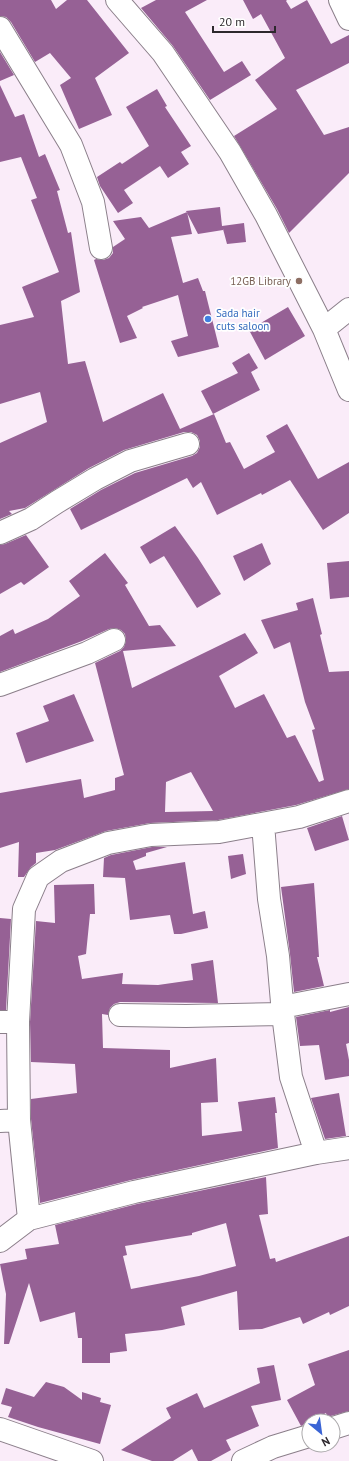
<svg xmlns="http://www.w3.org/2000/svg" width="349" height="1461" font-family="'PT Sans',sans-serif">
	<rect width="100%" height="100%" fill="#faecf9"/>
	<path fill="#966195" fill-rule="evenodd" d="M 0,0 L 51,0 L 56,9 L 67,0 L 87,0 L 129,53 L 95,78 L 112,115 L 79,129 L 60,85 L 71,78 L 50,53 L 35,62 L 11,22 L 6,17 L 0,16 Z
		M 156,0 L 207,0 L 185,12 L 224,72 L 242,61 L 251,75 L 210,100 L 173,46 L 141,8 Z
		M 243,0 L 287,0 L 286,1 L 291,9 L 307,0 L 331,44 L 349,35 L 349,63 L 296,90 L 324,135 L 349,127 L 349,173 L 289,233 L 277,209 L 234,136 L 277,109 L 255,80 L 285,58 L 261,14 L 253,19 Z
		M 0,52 L 14,75 L 0,81 Z
		M 0,85 L 15,117 L 24,114 L 39,157 L 45,154 L 60,190 L 57,191 L 68,233 L 71,232 L 80,292 L 61,301 L 68,364 L 85,361 L 103,422 L 163,393 L 180,429 L 214,414 L 226,443 L 230,442 L 244,469 L 275,452 L 266,436 L 287,424 L 318,479 L 349,462 L 349,513 L 323,530 L 290,480 L 262,495 L 261,493 L 217,515 L 201,482 L 193,488 L 187,478 L 81,530 L 70,509 L 101,490 L 135,473 L 192,456 L 197,453 L 200,447 L 200,441 L 197,435 L 191,432 L 184,432 L 124,450 L 89,468 L 25,508 L 9,511 L 12,514 L 0,519 L 0,443 L 47,422 L 40,392 L 0,404 L 0,325 L 34,317 L 22,287 L 59,272 L 31,200 L 37,198 L 21,157 L 0,162 Z
		M 157,89 L 167,106 L 165,107 L 191,146 L 181,152 L 189,164 L 168,178 L 160,166 L 124,190 L 133,203 L 118,213 L 100,186 L 97,177 L 120,162 L 122,164 L 149,146 L 126,107 Z
		M 220,207 L 222,226 L 244,223 L 246,242 L 227,244 L 223,229 L 223,230 L 198,234 L 186,211 Z
		M 187,212 L 192,234 L 171,237 L 183,283 L 198,278 L 203,291 L 205,291 L 219,347 L 178,357 L 171,341 L 188,336 L 178,295 L 142,307 L 143,308 L 127,316 L 137,338 L 120,343 L 94,260 L 96,259 L 103,260 L 109,258 L 113,253 L 113,247 L 125,239 L 113,221 L 141,217 L 149,228 Z
		M 288,307 L 305,336 L 265,360 L 249,330 Z
		M 249,353 L 258,368 L 251,372 L 260,390 L 213,414 L 201,391 L 238,373 L 232,363 Z
		M 175,526 L 198,558 L 221,594 L 197,608 L 164,556 L 150,564 L 140,547 Z
		M 26,535 L 49,567 L 24,585 L 21,582 L 0,594 L 0,545 L 5,544 Z
		M 262,543 L 271,564 L 244,581 L 233,556 Z
		M 105,553 L 128,583 L 125,585 L 149,626 L 160,625 L 176,646 L 123,651 L 132,688 L 245,633 L 258,653 L 219,676 L 235,708 L 264,694 L 287,738 L 295,735 L 319,782 L 324,780 L 312,730 L 315,729 L 305,702 L 290,642 L 274,649 L 261,620 L 298,610 L 296,603 L 313,598 L 322,634 L 320,635 L 329,672 L 349,671 L 349,789 L 296,805 L 218,820 L 150,823 L 106,831 L 55,850 L 36,853 L 36,863 L 31,867 L 24,877 L 18,877 L 19,842 L 0,848 L 0,793 L 81,779 L 84,798 L 115,790 L 115,778 L 124,775 L 95,663 L 120,651 L 124,647 L 126,641 L 125,634 L 121,630 L 115,628 L 109,629 L 82,641 L 0,672 L 0,636 L 13,629 L 15,634 L 48,619 L 80,596 L 69,581 ZM 191,772 L 213,811 L 165,812 L 166,782 Z
		M 349,561 L 349,597 L 330,599 L 327,563 Z
		M 74,694 L 94,741 L 26,763 L 16,733 L 49,721 L 43,706 Z
		M 342,816 L 349,840 L 315,851 L 307,828 Z
		M 152,847 L 167,847 L 146,853 L 146,856 L 133,861 L 136,870 L 185,862 L 193,914 L 205,911 L 208,928 L 181,934 L 174,934 L 170,915 L 130,920 L 125,878 L 103,877 L 104,858 L 111,855 Z
		M 243,854 L 246,874 L 231,879 L 228,856 Z
		M 314,883 L 319,957 L 317,957 L 324,986 L 294,992 L 290,954 L 281,887 Z
		M 94,884 L 95,914 L 90,914 L 86,954 L 78,956 L 82,979 L 123,973 L 122,984 L 158,985 L 193,980 L 191,964 L 213,960 L 218,1003 L 120,1002 L 114,1004 L 110,1008 L 108,1015 L 102,1014 L 103,1048 L 170,1050 L 170,1068 L 216,1058 L 218,1102 L 201,1103 L 202,1136 L 242,1131 L 238,1102 L 275,1097 L 277,1113 L 275,1113 L 278,1148 L 131,1180 L 40,1203 L 31,1119 L 31,1099 L 77,1093 L 75,1064 L 31,1062 L 30,1022 L 36,921 L 55,923 L 54,885 Z
		M 0,918 L 11,919 L 6,1010 L 0,1010 Z
		M 349,1007 L 349,1043 L 346,1044 L 349,1060 L 349,1076 L 325,1080 L 319,1045 L 300,1046 L 296,1017 L 330,1010 L 330,1012 Z
		M 339,1093 L 346,1136 L 325,1139 L 311,1098 Z
		M 266,1177 L 268,1214 L 259,1215 L 270,1259 L 275,1258 L 276,1262 L 349,1236 L 349,1306 L 330,1315 L 329,1312 L 303,1324 L 300,1317 L 262,1329 L 239,1330 L 237,1291 L 181,1307 L 185,1325 L 162,1330 L 125,1334 L 127,1351 L 110,1353 L 110,1363 L 82,1363 L 82,1338 L 78,1338 L 75,1312 L 40,1322 L 29,1283 L 9,1344 L 4,1344 L 6,1294 L 0,1264 L 27,1259 L 25,1249 L 59,1244 L 55,1225 L 137,1204 ZM 226,1223 L 236,1266 L 199,1276 L 131,1289 L 123,1256 L 127,1255 L 125,1246 L 192,1235 L 192,1233 Z
		M 349,1350 L 349,1411 L 327,1417 L 326,1413 L 301,1426 L 287,1400 L 315,1385 L 308,1364 Z
		M 274,1365 L 281,1400 L 251,1406 L 259,1426 L 226,1440 L 231,1450 L 211,1461 L 198,1461 L 192,1449 L 173,1461 L 152,1461 L 121,1450 L 171,1418 L 166,1408 L 197,1393 L 204,1408 L 260,1383 L 257,1368 Z
		M 46,1382 L 64,1387 L 82,1400 L 82,1392 L 101,1398 L 100,1402 L 111,1405 L 100,1444 L 38,1427 L 8,1417 L 12,1407 L 1,1404 L 6,1388 L 34,1397 Z"/>
	<g fill="none" stroke-linecap="round" stroke-linejoin="round">
		<defs>
			<path id="minor" d="M 117,0 L 163,53 L 230,152 L 266,215 L 324,329 L 349,390
				M 340,0 L 349,19
				M 0,28 L 71,145 L 93,202 L 101,248
				M 324,329 L 349,309
				M 0,533 L 31,519 L 57,502 L 95,479 L 130,461 L 188,444
				M 0,685 L 87,653 L 114,640
				M 263,824 L 269,899 L 278,956 L 283,1014 L 291,1077 L 316,1153
				M 282,1007 L 349,994
				M 120,1015 L 186,1016 L 283,1014
				M 0,1022 L 18,1022
				M 0,1121 L 19,1120
				M 29,1219 L 19,1120 L 18,1022 L 24,909 L 38,877 L 61,861 L 108,843 L 151,835 L 219,832 L 299,817 L 349,801
				M 0,1241 L 29,1219 L 134,1192 L 316,1153 L 349,1148
				M 333,1428 L 349,1423
				M 0,1429 L 92,1461
				M 243,1461 L 273,1447 L 309,1436"/>
		</defs>
		<use href="#minor" stroke="#8b7f8a" stroke-width="24"/>
		<use href="#minor" stroke="#fff" stroke-width="22"/>
	</g>
	<circle fill="#8d6e63" stroke="#fff" stroke-width="1.5" cx="299" cy="281" r="4"/>
	<circle fill="#3f7fe0" stroke="#fff" stroke-width="1.5" cx="208" cy="319" r="4"/>
	<g text-anchor="middle" stroke-width="3.5" stroke-linejoin="round" paint-order="stroke">
		<g font-size="11" fill="#785e54" stroke="#fff" text-anchor="end">
			<text x="291" y="285">12GB Library</text>
		</g>
		<g font-size="11" fill="#366cbe" stroke="#fff" text-anchor="start">
			<text x="216" y="317">Sada hair<tspan x="216" dy="13">cuts saloon</tspan></text>
		</g>
	</g>
	<g transform="translate(321 1433) rotate(151)"><circle r="19" fill="#ffffff" stroke="#aba9ab"/>
	<path d="M0-3L7 15L0 10L-7 15Z" fill="#3a64d5"/>
	<text y="-6" font-size="11" font-weight="bold" text-anchor="middle" fill="#2d282d">N</text>
	</g>
	<path d="M213 26v6h62v-6" fill="none" stroke="#2d282d" stroke-width="2"/>
	<text x="219" y="26" font-size="12" fill="#2d282d" stroke="#ffffff" stroke-width="3" paint-order="stroke">20 m</text>
</svg>
